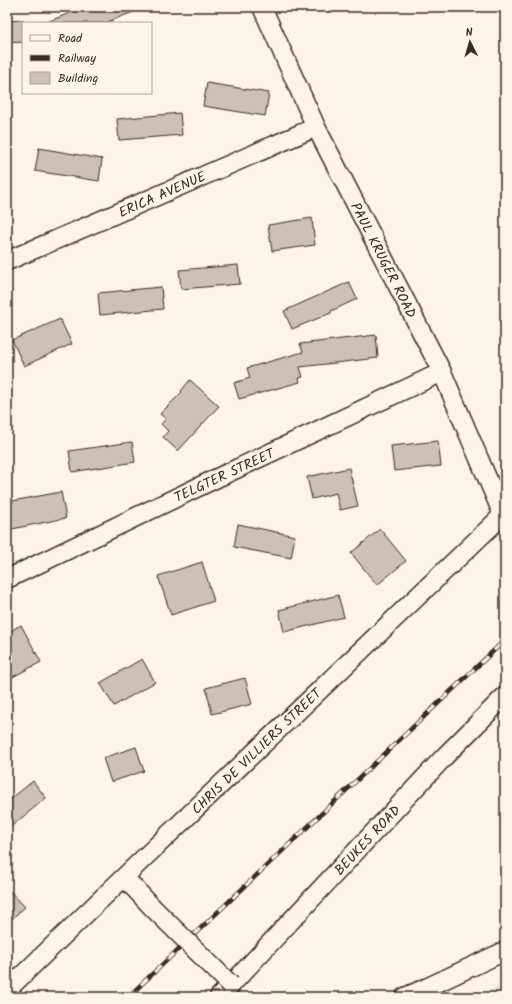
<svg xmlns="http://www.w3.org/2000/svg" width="512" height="1004" font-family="Kalam,sans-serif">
	<rect width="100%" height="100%" fill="#fcf5e5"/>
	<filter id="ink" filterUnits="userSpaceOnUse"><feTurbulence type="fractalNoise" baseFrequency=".025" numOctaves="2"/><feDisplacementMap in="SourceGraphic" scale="8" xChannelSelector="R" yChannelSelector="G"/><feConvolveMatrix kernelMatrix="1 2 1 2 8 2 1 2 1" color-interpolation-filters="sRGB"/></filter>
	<g filter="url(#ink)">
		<path fill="#eee6d6" d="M 505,983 L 505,997 L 475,997 Z"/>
		<path fill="#ccc2b3" stroke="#3b2a1e" d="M 85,7 L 143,7 L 143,8 L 105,23 L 47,23 L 47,22 Z
			M 23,20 L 23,42 L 7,43 L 7,21 Z
			M 207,83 L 269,93 L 265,116 L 203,106 Z
			M 180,113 L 182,135 L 119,140 L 117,119 Z
			M 39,148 L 102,159 L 99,181 L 35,171 Z
			M 312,218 L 315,245 L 272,251 L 268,225 Z
			M 238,265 L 240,284 L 181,289 L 179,270 Z
			M 349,282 L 357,299 L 331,311 L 331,313 L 292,329 L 284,311 Z
			M 161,287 L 163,309 L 100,315 L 98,293 Z
			M 60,319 L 72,344 L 24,366 L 12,340 Z
			M 376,335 L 378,358 L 300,367 L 303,377 L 299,378 L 300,382 L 239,399 L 234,383 L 250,378 L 247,368 L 303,352 L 300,344 Z
			M 190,380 L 219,406 L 178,451 L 163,437 L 168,431 L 161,424 L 166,419 L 160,414 L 182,392 L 181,391 Z
			M 438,441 L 441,466 L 394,471 L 391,446 Z
			M 132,442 L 135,462 L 72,472 L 69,451 Z
			M 349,468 L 358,506 L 340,510 L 336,493 L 312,499 L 307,477 Z
			M 61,492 L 66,518 L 7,530 L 7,502 Z
			M 238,524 L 295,536 L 291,558 L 234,547 Z
			M 380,529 L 406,561 L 377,585 L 351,553 Z
			M 202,562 L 214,601 L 171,615 L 158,576 Z
			M 338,595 L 344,617 L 284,632 L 279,610 Z
			M 21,625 L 41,662 L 7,680 L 7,633 Z
			M 142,659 L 155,682 L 114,706 L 100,683 Z
			M 245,678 L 252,704 L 212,714 L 206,688 Z
			M 136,747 L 144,771 L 111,782 L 103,758 Z
			M 33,781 L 46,798 L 7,830 L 7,802 Z
			M 7,888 L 25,907 L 7,923 Z"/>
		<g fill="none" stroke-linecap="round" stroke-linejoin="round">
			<defs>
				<path id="minor" d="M 262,7 L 316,127 L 442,372 L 503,515
					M 7,261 L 316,127
					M 7,579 L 217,478 L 442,372
					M 124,877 L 152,907
					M 7,990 L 124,877 L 505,513
					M 219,997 L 231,985 L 445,756 L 505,696
					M 405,997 L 426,988 L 505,951"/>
			</defs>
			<use href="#minor" stroke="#3b2a1e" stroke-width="21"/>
			<use href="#minor" stroke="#fcf5e5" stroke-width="18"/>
			<defs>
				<path id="rail" d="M 128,997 L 505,640"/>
			</defs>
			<use href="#rail" stroke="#3b2a1e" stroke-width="4.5"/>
			<use href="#rail" stroke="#fcf5e5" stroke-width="3" stroke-dasharray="9" stroke-linecap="butt"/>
			<defs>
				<path id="minor-bridge" d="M 152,907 L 231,985"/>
			</defs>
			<use href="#minor-bridge" stroke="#3b2a1e" stroke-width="21" stroke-linecap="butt"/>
			<use href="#minor-bridge" stroke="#fcf5e5" stroke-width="18"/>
		</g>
	</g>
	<g text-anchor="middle" stroke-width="3.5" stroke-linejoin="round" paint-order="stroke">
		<g font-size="14" fill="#3b2a1e" stroke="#fcf5e5">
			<text transform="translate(162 194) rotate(-24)" y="5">ERICA AVENUE</text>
			<text transform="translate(384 260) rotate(63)" y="5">PAUL KRUGER ROAD</text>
			<text transform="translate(224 475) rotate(-25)" y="5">TELGTER STREET</text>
			<text transform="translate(256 751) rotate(-44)" y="5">CHRIS DE VILLIERS STREET</text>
			<text transform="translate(367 840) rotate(-47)" y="5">BEUKES ROAD</text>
		</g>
	</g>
	<rect width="512" height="1004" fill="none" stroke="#fcf5e5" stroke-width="24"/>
	<rect x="12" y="12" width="488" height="980" fill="none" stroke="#3b2a1e" stroke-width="1.5" filter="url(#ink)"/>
	<rect x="22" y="22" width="130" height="72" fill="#fcf5e5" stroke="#afa495"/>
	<rect x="30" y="35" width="20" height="6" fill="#fcf5e5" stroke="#afa495"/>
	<text x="58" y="42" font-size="12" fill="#3b2a1e">Road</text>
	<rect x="30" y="55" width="20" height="6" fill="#3b2a1e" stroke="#afa495"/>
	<text x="58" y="62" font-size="12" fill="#3b2a1e">Railway</text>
	<rect x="30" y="72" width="20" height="12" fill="#ccc2b3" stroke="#afa495"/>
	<text x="58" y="82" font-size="12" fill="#3b2a1e">Building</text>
	<g transform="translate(470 42) rotate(355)" stroke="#fcf5e5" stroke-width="3" paint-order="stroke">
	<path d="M0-3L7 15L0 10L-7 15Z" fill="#3b2a1e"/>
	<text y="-6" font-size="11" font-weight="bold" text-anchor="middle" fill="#3b2a1e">N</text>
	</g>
</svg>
